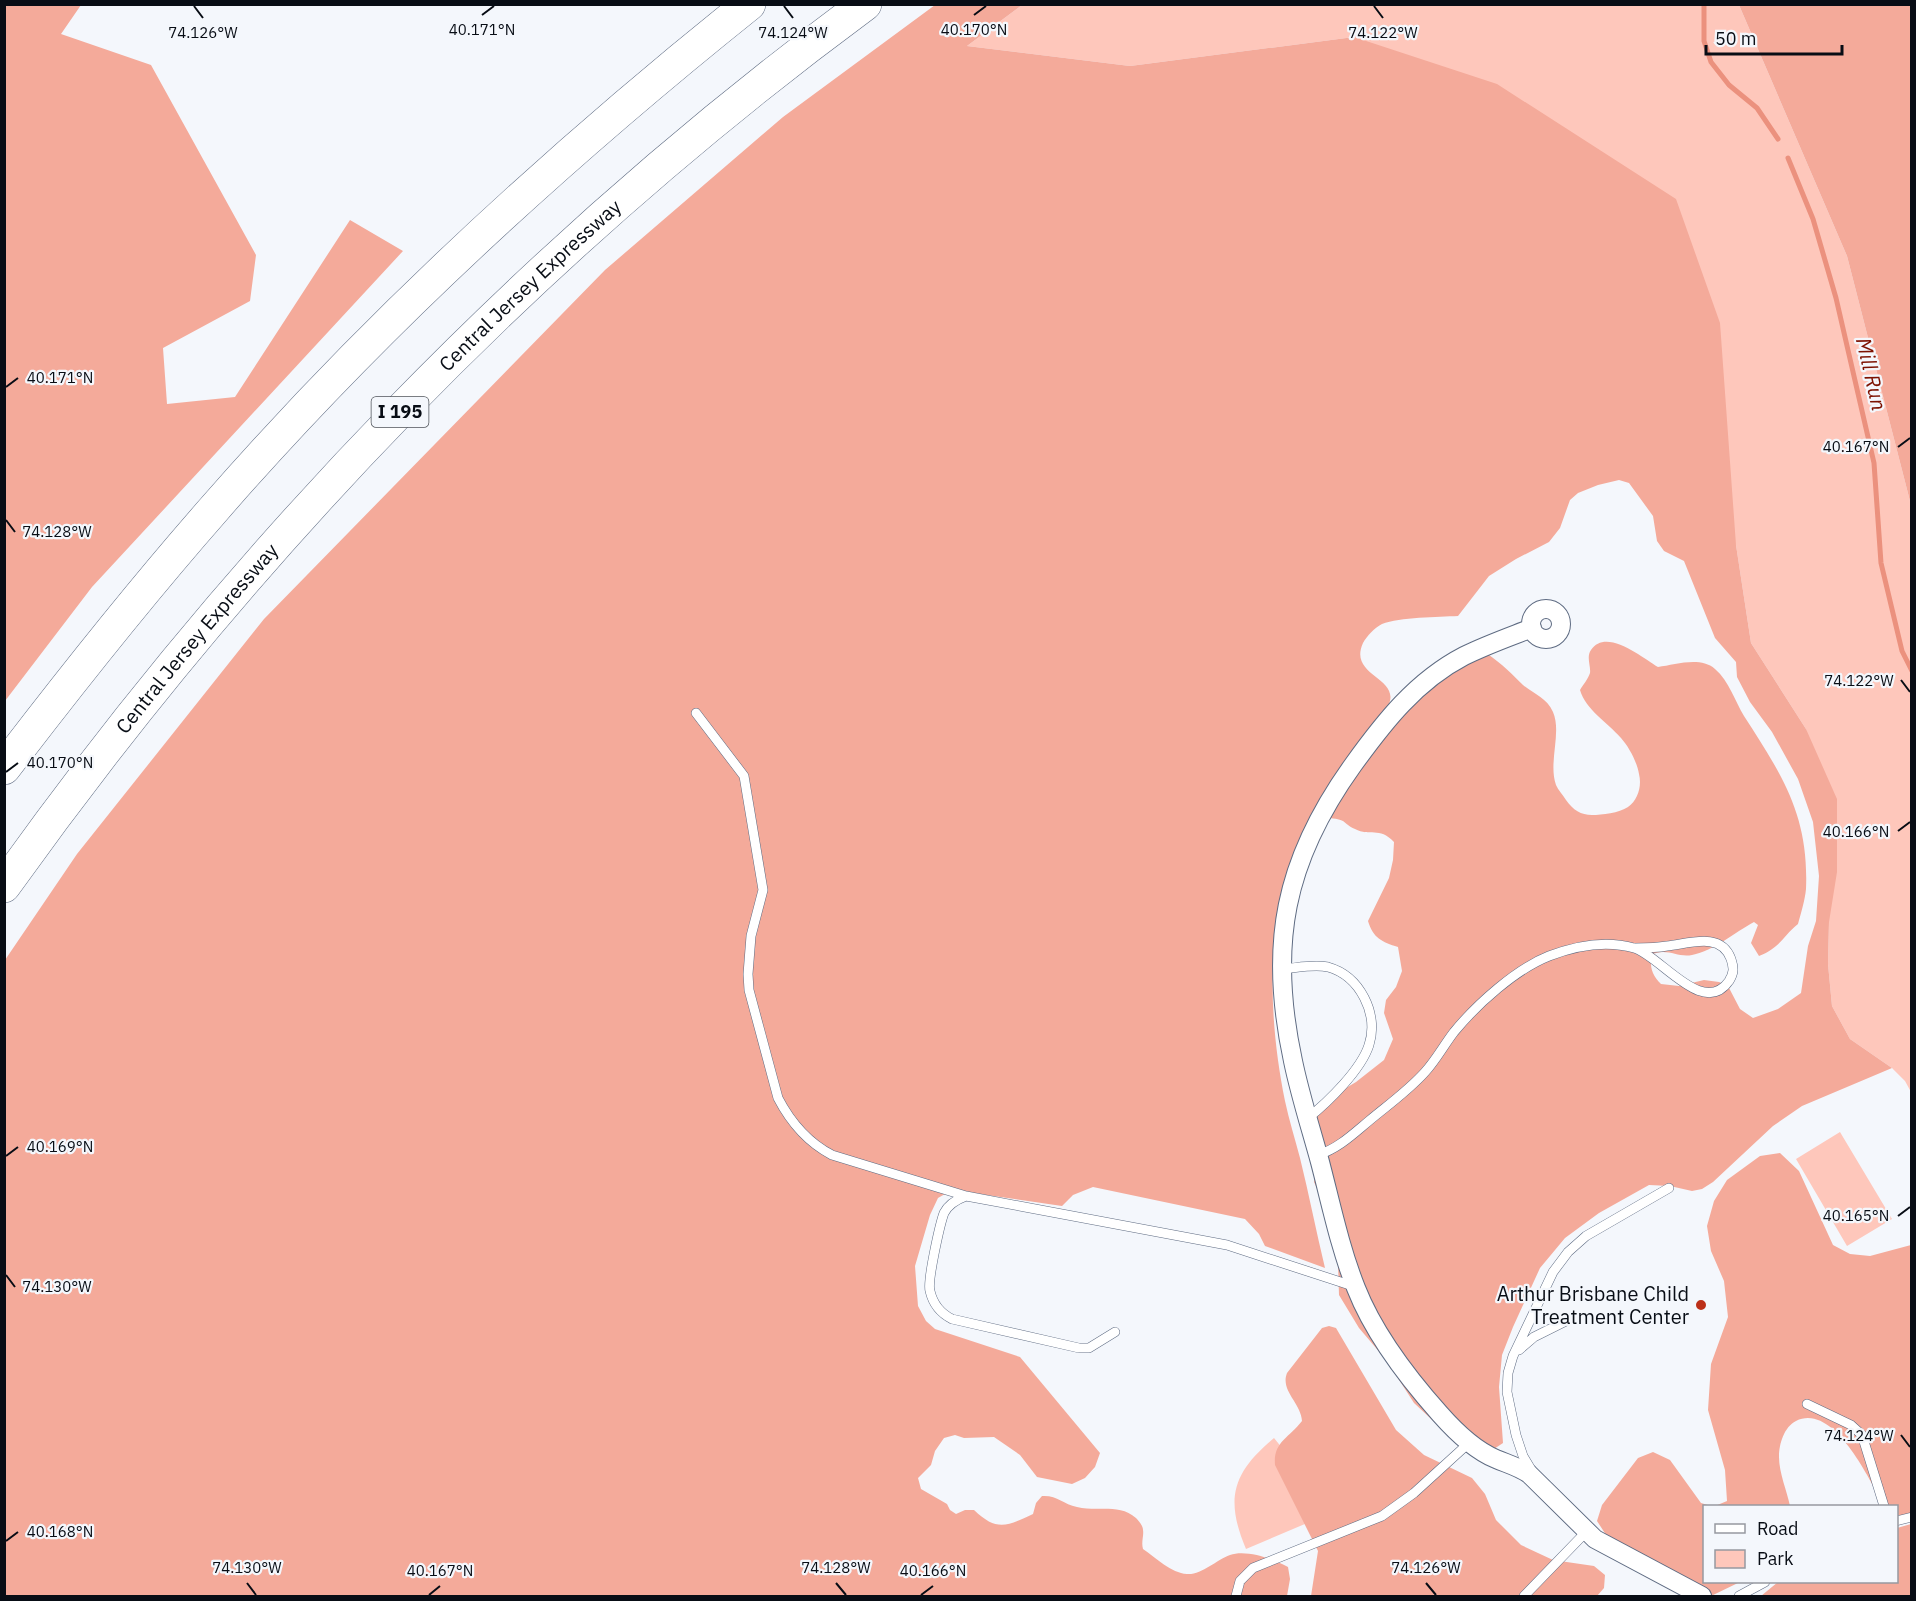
<svg xmlns="http://www.w3.org/2000/svg" width="1916" height="1601" font-family="'IBM Plex Sans',sans-serif">
	<rect width="100%" height="100%" fill="#f4f7fc"/>
	<path fill="#fec7bb" d="M 1022,5 L 1739,5 L 1847,256 L 1911,505 L 1911,1092 L 1905,1081 L 1892,1068 L 1850,1039 L 1832,1006 L 1828,964 L 1829,922 L 1806,729 L 1751,643 L 1736,545 L 1354,37 L 1130,66 L 967,46 Z
		M 1840,1132 L 1892,1219 L 1847,1246 L 1796,1159 Z
		M 1274,1438 L 1325,1501 L 1319,1518 L 1246,1549 C 1225,1499 1232,1473 1274,1438 Z"/>
	<path fill="#f4aa9a" d="M 5,4 L 81,5 L 61,34 L 151,65 L 256,255 L 250,301 L 163,348 L 167,404 L 235,397 L 350,220 L 403,251 L 92,587 L 5,701 Z
		M 935,5 L 1022,5 L 967,46 L 1130,66 L 1354,37 L 1497,84 L 1676,199 L 1720,323 L 1736,545 L 1751,643 L 1806,729 L 1837,799 L 1837,872 L 1829,922 L 1828,964 L 1832,1006 L 1850,1039 L 1892,1068 L 1802,1106 L 1773,1126 L 1713,1182 L 1702,1189 L 1692,1191 L 1670,1186 L 1649,1185 L 1599,1213 L 1565,1238 L 1540,1268 L 1513,1327 L 1502,1355 L 1499,1387 L 1503,1443 L 1491,1451 L 1458,1444 L 1414,1403 L 1387,1361 L 1359,1328 L 1339,1295 L 1337,1231 L 1314,1182 L 1318,1164 L 1309,1150 L 1306,1124 L 1331,1097 L 1356,1082 L 1384,1060 L 1393,1039 L 1384,1013 L 1386,1000 L 1396,987 L 1402,971 L 1398,947 C 1382,942 1373,938 1368,921 L 1389,878 L 1393,860 L 1394,842 C 1379,826 1370,837 1355,829 C 1342,823 1348,820 1330,818 L 1342,778 L 1394,718 L 1404,702 L 1423,692 L 1443,674 L 1469,659 L 1489,655 C 1502,664 1512,674 1523,685 C 1534,694 1547,698 1553,712 C 1562,733 1548,762 1556,785 C 1558,790 1563,795 1566,800 C 1573,810 1581,815 1592,815 C 1602,815 1619,813 1628,807 C 1638,800 1642,786 1639,774 C 1637,762 1629,747 1621,738 C 1607,722 1586,710 1580,690 C 1583,685 1588,679 1590,673 C 1591,666 1586,657 1591,650 C 1606,627 1643,658 1658,667 C 1675,665 1700,656 1715,669 C 1729,681 1735,701 1744,716 C 1782,775 1809,815 1806,889 C 1805,900 1801,913 1798,924 C 1782,937 1780,948 1759,956 L 1751,943 L 1758,925 L 1754,922 C 1735,932 1714,951 1692,955 C 1677,958 1667,947 1651,955 C 1650,968 1652,975 1661,984 L 1679,986 L 1704,980 L 1719,982 L 1728,986 L 1740,1009 L 1753,1018 L 1778,1009 L 1801,993 L 1808,946 L 1816,921 L 1819,876 L 1813,822 L 1798,779 L 1772,732 L 1750,702 L 1737,677 L 1736,662 L 1715,638 L 1684,561 L 1664,551 L 1657,541 L 1653,516 L 1629,483 L 1619,480 L 1598,485 L 1578,493 L 1570,500 L 1560,528 L 1549,542 L 1516,559 L 1489,576 L 1458,616 C 1438,617 1400,617 1382,624 C 1374,628 1367,636 1363,643 C 1347,678 1407,677 1386,710 C 1376,725 1362,737 1351,752 C 1329,784 1308,819 1294,855 C 1265,931 1269,1022 1285,1101 C 1289,1120 1295,1139 1300,1158 C 1309,1194 1316,1231 1325,1268 L 1265,1246 L 1259,1234 L 1245,1219 L 1093,1187 L 1073,1195 L 1062,1206 L 952,1190 L 938,1198 L 930,1215 L 915,1266 L 918,1306 L 926,1321 L 935,1329 L 1020,1357 L 1100,1453 L 1095,1467 L 1085,1478 L 1072,1484 L 1037,1477 L 1020,1455 L 994,1437 L 964,1438 L 955,1435 L 944,1438 L 935,1451 L 931,1465 L 918,1478 L 921,1489 L 947,1504 L 950,1510 L 956,1514 L 965,1510 L 974,1510 C 997,1532 1007,1526 1033,1514 L 1036,1503 L 1042,1496 C 1057,1495 1063,1504 1077,1507 C 1098,1512 1119,1503 1136,1518 C 1139,1521 1143,1526 1143,1530 C 1144,1536 1141,1542 1143,1549 C 1156,1558 1171,1573 1187,1574 C 1202,1575 1216,1560 1230,1555 C 1246,1549 1274,1559 1288,1567 L 1290,1579 L 1287,1596 L 5,1596 L 5,960 L 77,854 L 264,619 L 605,270 L 783,117 Z
		M 1739,5 L 1911,5 L 1911,505 L 1847,256 Z
		M 1780,1153 L 1799,1171 L 1833,1245 L 1850,1254 L 1870,1256 L 1911,1245 L 1911,1520 L 1897,1519 L 1896,1506 L 1884,1506 C 1870,1481 1834,1402 1796,1421 C 1784,1427 1779,1444 1779,1457 C 1779,1473 1787,1491 1790,1506 L 1715,1506 L 1727,1501 L 1725,1470 L 1708,1410 L 1711,1364 L 1728,1317 L 1724,1281 L 1711,1251 L 1707,1226 L 1714,1201 L 1727,1180 L 1760,1156 Z
		M 1329,1326 L 1336,1328 L 1396,1430 L 1424,1455 L 1472,1478 L 1485,1494 L 1496,1520 L 1521,1545 L 1553,1560 L 1594,1566 L 1605,1575 L 1604,1588 L 1597,1596 L 1311,1596 L 1318,1551 L 1275,1465 C 1273,1442 1289,1438 1302,1421 C 1301,1403 1280,1391 1287,1373 L 1322,1328 Z
		M 1653,1452 L 1670,1460 L 1701,1503 L 1711,1506 L 1704,1506 L 1704,1582 L 1740,1582 L 1711,1596 L 1683,1596 L 1612,1544 L 1597,1521 L 1602,1505 L 1638,1458 Z
		M 1911,1524 L 1911,1596 L 1761,1596 L 1778,1582 L 1896,1582 L 1897,1528 Z"/>
	<g fill="none" stroke-linecap="round" stroke-linejoin="round">
		<path stroke="#eb917e" stroke-width="5" d="M 1704,4 L 1704,41 L 1711,62 L 1729,85 L 1757,108 L 1778,139
			M 1788,158 L 1813,219 L 1836,298 L 1874,463 L 1881,563 L 1902,651 L 1912,671"/>
		<defs>
			<path id="lane" d="M 696,713 L 744,776 L 763,890 L 751,936 L 748,974 L 749,990 L 778,1098 C 791,1123 807,1142 832,1155 L 966,1196
				M 1282,969 C 1297,968 1313,964 1328,967 C 1360,976 1379,1014 1369,1045 C 1361,1070 1328,1102 1308,1118
				M 1318,1155 C 1339,1148 1353,1134 1370,1120 C 1388,1105 1409,1090 1425,1072 C 1436,1060 1444,1045 1454,1032 C 1477,1004 1516,969 1549,956 C 1575,946 1606,940 1634,948 C 1661,956 1703,1018 1729,981 C 1734,973 1734,968 1731,959 C 1721,931 1688,944 1667,946 C 1656,948 1646,948 1635,948
				M 1115,1332 L 1089,1348 L 1079,1348 L 952,1319 C 940,1313 933,1304 930,1291 C 927,1281 940,1224 944,1213 C 948,1205 958,1199 966,1196 L 1227,1245 L 1356,1287
				M 1519,1350 L 1534,1337 L 1568,1320
				M 1807,1404 L 1851,1425 L 1862,1435 L 1884,1506
				M 1532,1471 L 1523,1456 L 1516,1435 L 1507,1392 L 1508,1373 L 1513,1356 L 1553,1272 L 1568,1252 L 1586,1236 L 1669,1188
				M 1896,1521 L 1912,1517
				M 1236,1596 L 1240,1581 L 1253,1568 L 1382,1516 L 1414,1493 L 1470,1442
				M 1524,1596 L 1586,1532
				M 1739,1596 L 1765,1582"/>
			<path id="street" d="M1531 624a15 15 0 1 1 30 0a15 15 0 1 1-30 0Z
				M 1532,628 C 1509,637 1486,645 1464,656 C 1416,681 1384,722 1353,765 C 1284,861 1268,945 1293,1061 C 1300,1095 1311,1129 1320,1162 C 1331,1204 1340,1248 1356,1288 C 1374,1334 1407,1377 1440,1414 C 1455,1431 1474,1450 1496,1459 C 1508,1464 1519,1467 1529,1474 L 1595,1539 L 1702,1596"/>
			<g id="highway">
				<path d="M 4,768 C 72,679 141,592 214,509 C 375,324 558,157 749,4"/>
				<path id="s1" d="M 4,886 C 243,551 533,249 865,4"/>
			</g>
		</defs>
		<use href="#lane" stroke="#5e6b82" stroke-width="10"/>
		<use href="#street" stroke="#5e6b82" stroke-width="20"/>
		<use href="#highway" stroke="#5e6b82" stroke-width="34"/>
		<use href="#lane" stroke="#fff" stroke-width="9"/>
		<use href="#street" stroke="#fff" stroke-width="18"/>
		<use href="#highway" stroke="#fff" stroke-width="33"/>
	</g>
	<path fill="none" stroke="#080d15" stroke-width="2" d="M 194,6 L 203,18M 784,6 L 793,18M 1374,6 L 1383,18M 482,15 L 494,6M 974,15 L 986,6M 6,387 L 18,378M 1898,447 L 1910,438M 6,520 L 15,532M 1901,680 L 1910,692M 6,772 L 18,763M 1898,831 L 1910,822M 6,1156 L 18,1147M 1898,1216 L 1910,1207M 6,1275 L 15,1287M 1901,1435 L 1910,1447M 6,1541 L 18,1532M 247,1583 L 256,1595M 836,1583 L 846,1595M 1426,1583 L 1436,1595M 429,1595 L 440,1586M 921,1595 L 933,1586"/>
	<circle fill="#bc3018" stroke="#f4f7fc" stroke-width="2" cx="1701" cy="1305" r="6"/>
	<g text-anchor="middle" stroke-width="4.5" stroke-linejoin="round" paint-order="stroke">
		<rect fill="#f4f7fc" stroke="#4f535a" stroke-width="1.5" x="371.5" y="397" width="57" height="30" rx="4.5"/>
		<g font-size="18" font-weight="bold" fill="#080d15">
			<text x="400" y="418">I 195</text>
		</g>
		<g font-size="20" fill="#080d15" stroke="#f4f7fc">
			<text dy="7" stroke="none"><textPath href="#s1" startOffset="800">Central Jersey Expressway</textPath></text>
			<text dy="7" stroke="none"><textPath href="#s1" startOffset="314">Central Jersey Expressway</textPath></text>
		</g>
		<g font-size="20" fill="#080d15" stroke="#f4f7fc" text-anchor="end">
			<text x="1689" y="1301">Arthur Brisbane Child<tspan x="1689" dy="23">Treatment Center</tspan></text>
		</g>
		<g font-size="21" font-style="italic" fill="#7d1100" stroke="#f4f7fc">
			<text transform="translate(1871 374) rotate(77)" y="7">Mill Run</text>
		</g>
	</g>
	<g font-size="15" text-anchor="middle" fill="#080d15" stroke="#f4f7fc" stroke-width="4.5" stroke-linejoin="round" paint-order="stroke">
		<text x="482" y="35">40.171°N</text>
		<text x="974" y="35">40.170°N</text>
		<text x="203" y="38">74.126°W</text>
		<text x="793" y="38">74.124°W</text>
		<text x="1383" y="38">74.122°W</text>
		<text x="60" y="383">40.171°N</text>
		<text x="1856" y="452">40.167°N</text>
		<text x="57" y="537">74.128°W</text>
		<text x="1859" y="686">74.122°W</text>
		<text x="60" y="768">40.170°N</text>
		<text x="1856" y="837">40.166°N</text>
		<text x="60" y="1152">40.169°N</text>
		<text x="1856" y="1221">40.165°N</text>
		<text x="57" y="1292">74.130°W</text>
		<text x="1859" y="1441">74.124°W</text>
		<text x="60" y="1537">40.168°N</text>
		<text x="247" y="1573">74.130°W</text>
		<text x="836" y="1573">74.128°W</text>
		<text x="1426" y="1573">74.126°W</text>
		<text x="440" y="1576">40.167°N</text>
		<text x="933" y="1576">40.166°N</text>
	</g>
	<rect width="1916" height="1601" fill="none" stroke="#080d15" stroke-width="12"/>
	<rect x="1703" y="1505" width="195" height="78" fill="#f4f7fc" stroke="#9699a0" stroke-width="1.5"/>
	<rect x="1715" y="1524" width="30" height="9" fill="#ffffff" stroke="#9699a0" stroke-width="1.5"/>
	<text x="1757" y="1535" font-size="18" fill="#080d15">Road</text>
	<rect x="1715" y="1550" width="30" height="18" fill="#fec7bb" stroke="#9699a0" stroke-width="1.5"/>
	<text x="1757" y="1565" font-size="18" fill="#080d15">Park</text>
	<path d="M1706 45v9h136v-9" fill="none" stroke="#080d15" stroke-width="3"/>
	<text x="1715" y="45" font-size="18" fill="#080d15" stroke="#f4f7fc" stroke-width="4.5" paint-order="stroke">50 m</text>
</svg>
